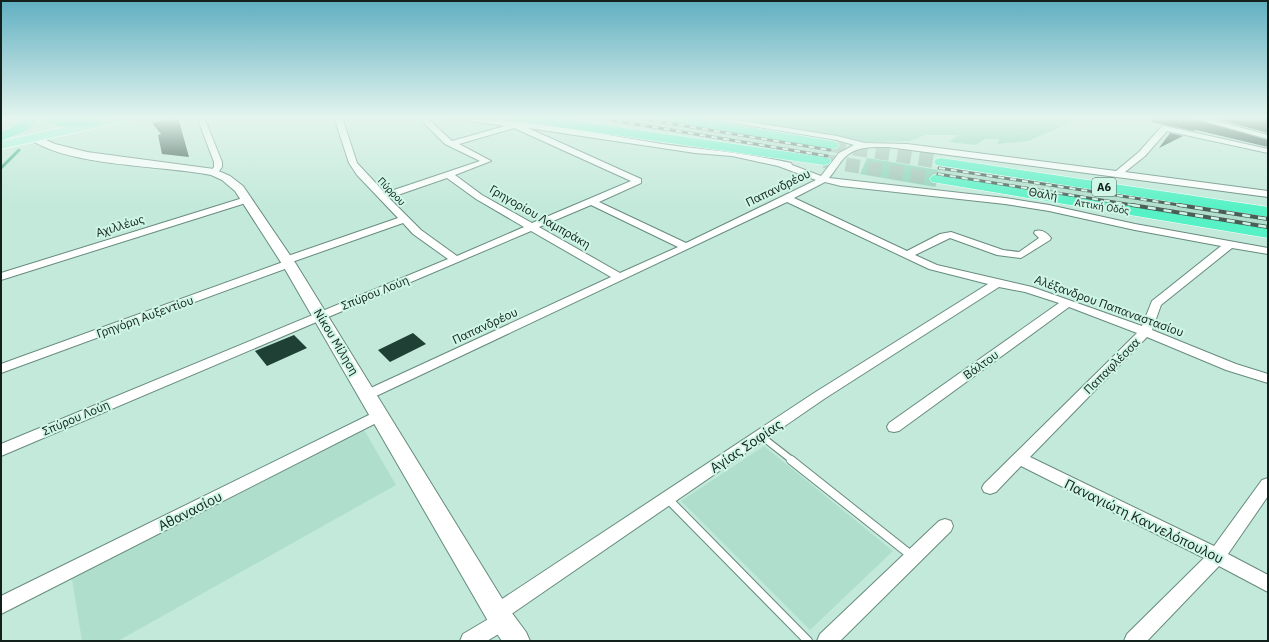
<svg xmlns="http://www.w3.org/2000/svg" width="1269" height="642" font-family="'IBM Plex Sans',sans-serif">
	<rect width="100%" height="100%" fill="#c2e9da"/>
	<path fill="#b0decd" d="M 582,117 L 643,117 L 832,148 L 826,158 Z
		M 939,164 L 1268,216 L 1268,230 L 937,176 Z
		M 363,428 L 396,485 L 118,641 L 82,641 L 72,579 Z
		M 764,446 L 893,551 L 810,630 L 681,501 Z"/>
	<path fill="#89d2b9" d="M 708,117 L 1084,117 L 1028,141 L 997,144 L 999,139 L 985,139 L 976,145 L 949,142 L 959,135 L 925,135 L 910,141 L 867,142 Z
		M 867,158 L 938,170 L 935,187 L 860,174 Z"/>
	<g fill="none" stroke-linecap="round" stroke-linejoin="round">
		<path stroke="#34a887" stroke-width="3" d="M 1,168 L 19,150"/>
	</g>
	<path fill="#1e4035" d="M 178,117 L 189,157 L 162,154 L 158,135 L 161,134 L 152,123 Z
		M 1152,117 L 1188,117 L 1268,140 L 1268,147 L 1196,130 L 1194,131 L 1151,122 Z
		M 1209,117 L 1268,117 L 1268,133 Z
		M 1170,133 L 1183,136 L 1159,148 Z
		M 413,333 L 426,344 L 390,362 L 378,350 Z
		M 294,335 L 307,348 L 267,366 L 255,351 Z"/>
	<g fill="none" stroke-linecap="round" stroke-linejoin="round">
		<path stroke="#9fc1b4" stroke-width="14" stroke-dasharray="14 8" stroke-linecap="butt" d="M 832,145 L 941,162
			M 824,161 L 937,179"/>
		<defs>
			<path id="lane-far1" d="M 761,436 L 793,461"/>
			<path id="lane" d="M 791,460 L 912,556
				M 668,499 L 808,641"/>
			<path id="street" d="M 197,117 L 204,117 L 222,162 L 222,167 L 217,174 L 211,174 L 210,172 L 214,167 L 214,162 Z
				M 334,117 L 342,117 L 357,163 L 385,193 L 480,161 L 445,144 L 418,117 L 426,117 L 452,141 L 505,126 L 443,117 C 516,117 590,132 662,144 C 705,150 749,153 791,163 L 792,165 L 821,176 L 839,153 L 854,145 L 837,140 L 697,117 L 718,117 L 837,136 L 865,143 L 907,144 L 1116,171 L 1139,152 L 1162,126 L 1165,126 L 1268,149 L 1268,153 L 1167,131 L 1145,156 L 1125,172 L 1268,191 L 1268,197 L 888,147 C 873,147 856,146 845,157 C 839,163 835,171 829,178 L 1005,198 L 1049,205 L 1135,224 L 1268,248 L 1268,254 L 1232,248 L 1161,305 L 1152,330 L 1236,364 L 1268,374 L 1268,383 L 1226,370 L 1147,337 L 1030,457 L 1214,546 L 1262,480 L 1268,478 L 1268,496 L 1228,554 L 1268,575 L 1268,592 L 1219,566 L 1147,641 L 1124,641 L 1127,634 L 1204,558 L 1021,466 L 996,492 L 990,494 L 984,492 L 982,488 L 984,484 L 1137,333 L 1069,307 L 899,431 L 894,432 L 889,431 L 887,427 L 889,423 L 1059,303 L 1025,292 L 999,287 L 824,399 L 510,615 L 512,621 L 510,627 L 487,641 L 460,641 L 463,634 L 490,618 L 488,613 L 490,607 L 814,393 L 988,284 L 929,269 L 787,202 L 372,398 L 362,398 L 360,395 L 362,392 L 611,277 L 531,231 L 1,456 L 1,444 L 448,259 L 413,234 L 403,223 L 292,262 L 294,264 L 293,266 L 1,373 L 1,364 L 283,262 L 281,260 L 282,258 L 398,218 L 357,175 L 349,163 ZM 514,128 L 631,181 L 532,223 L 482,195 L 455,175 L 491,161 L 459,144 ZM 528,128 L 695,153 L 732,156 L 778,166 L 816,180 L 686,243 L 599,202 L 641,183 L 641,179 ZM 447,178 L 476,199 L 524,227 L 457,256 L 421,230 L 389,198 ZM 825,182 L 841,186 L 1005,204 L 1049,211 L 1135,230 L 1221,246 L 1152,301 L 1142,326 L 1032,287 L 937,265 L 915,255 L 950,238 L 997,255 L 1021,258 L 1050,240 L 1051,238 C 1047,233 1042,229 1035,231 L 1034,233 L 1039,238 L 1019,252 L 1003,250 L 951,232 L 940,234 L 907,251 L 794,198 ZM 591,205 L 678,247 L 620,273 L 539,227 Z
				M 1189,117 L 1202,117 L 1268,135 L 1268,139 Z
				M 246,197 L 249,198 L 249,202 L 1,280 L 1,273 Z
				M 379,410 L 384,411 L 386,415 L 384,419 L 1,614 L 1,596 Z
				M 945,519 L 951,521 L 953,526 L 951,531 L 840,641 L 817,641 L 820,634 L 939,521 Z"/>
			<path id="secondary" d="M 35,135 L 55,144 L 87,152 L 214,169 L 230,176 L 243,186 L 296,264 L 506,605 L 526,632 L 530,641 L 502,641 L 488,621 L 282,264 L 235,191 L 222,180 L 211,175 C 160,165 73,167 31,140 L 30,138 L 31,136 Z"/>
			<path id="primary" d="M 113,117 L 136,117 L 131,120 L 1,149 L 1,141 Z"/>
			<path id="highway" d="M 26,117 L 70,119 L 101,117 L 103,120 C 95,131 50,129 40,118 L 26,131 L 1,141 L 1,132 L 16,125 Z
				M 510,117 L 547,117 L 824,157 L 829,158 L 831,161 L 829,164 L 824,165 L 516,121 Z
				M 656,117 L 689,117 L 832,141 L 837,142 L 839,145 L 837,148 L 832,149 L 662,121 Z
				M 941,158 L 1268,207 L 1268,217 L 936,165 L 934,162 L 936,159 Z
				M 937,174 L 1268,228 L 1268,238 L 932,182 L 929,179 L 932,176 Z"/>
		</defs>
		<use href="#lane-far1" stroke="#678b7e" stroke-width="8"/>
		<use href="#lane" stroke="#678b7e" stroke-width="10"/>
		<use href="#street" stroke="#678b7e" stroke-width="2"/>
		<use href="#secondary" stroke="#678b7e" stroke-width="2"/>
		<use href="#primary" stroke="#fff" stroke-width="2"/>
		<use href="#highway" stroke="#fff" stroke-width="1"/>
		<use href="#lane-far1" stroke="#fff" stroke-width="6"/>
		<use href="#lane" stroke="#fff" stroke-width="8"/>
		<use href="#street" fill="#fff" fill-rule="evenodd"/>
		<use href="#secondary" fill="#fff" fill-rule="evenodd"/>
		<use href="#primary" fill="#9af7dc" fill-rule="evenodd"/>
		<use href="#highway" fill="#56f2c5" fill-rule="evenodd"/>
		<defs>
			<path id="rail-far1" d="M 593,117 L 827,156
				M 631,117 L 830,150
				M 939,168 L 1186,206
				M 938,174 L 1139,206"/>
			<path id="rail" d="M 1132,205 L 1268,227
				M 1179,205 L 1268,219"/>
		</defs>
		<use href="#rail-far1" stroke="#495e56" stroke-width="3"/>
		<use href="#rail" stroke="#495e56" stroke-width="4"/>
		<use href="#rail-far1" stroke="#cff6e7" stroke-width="2" stroke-dasharray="6" stroke-linecap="butt"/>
		<use href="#rail" stroke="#cff6e7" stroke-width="2.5" stroke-dasharray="8" stroke-linecap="butt"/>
	</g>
	<linearGradient id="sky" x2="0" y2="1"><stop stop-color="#60afc1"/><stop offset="0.57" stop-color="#e4f5ee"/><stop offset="1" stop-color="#e4f5ee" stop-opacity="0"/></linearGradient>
	<rect width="1269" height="207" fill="url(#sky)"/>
	<g text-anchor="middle" stroke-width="4" stroke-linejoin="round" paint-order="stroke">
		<g font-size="10" fill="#13211c" stroke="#cff6e7">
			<text transform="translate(392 191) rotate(46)" y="4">Πύρρου</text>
			<text transform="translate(1102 206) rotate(9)" y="4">Αττική Οδός</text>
		</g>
		<rect fill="#cff6e7" stroke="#4b6159" stroke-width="1" x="1092" y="178" width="24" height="18" rx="3"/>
		<g font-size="11" font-weight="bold" fill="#13211c">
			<text x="1104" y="191">Α6</text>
		</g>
		<g font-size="12" fill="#13211c" stroke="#cff6e7">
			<text transform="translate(778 188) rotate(-26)" y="4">Παπανδρέου</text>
			<text transform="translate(1043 194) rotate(10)" y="4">Θαλή</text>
			<text transform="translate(540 217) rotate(30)" y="4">Γρηγορίου Λαμπράκη</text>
			<text transform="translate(120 226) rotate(-17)" y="4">Αχιλλέως</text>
			<text transform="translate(375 293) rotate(-22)" y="4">Σπύρου Λούη</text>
			<text transform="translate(1109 306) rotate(20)" y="4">Αλέξανδρου Παπαναστασίου</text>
			<text transform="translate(145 317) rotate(-20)" y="4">Γρηγόρη Αυξεντίου</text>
			<text transform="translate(485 326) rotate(-25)" y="4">Παπανδρέου</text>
			<text transform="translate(336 342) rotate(59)" y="4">Νίκου Μίληση</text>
			<text transform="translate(981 365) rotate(-36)" y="4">Βάλτου</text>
			<text transform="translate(1112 366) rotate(-45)" y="4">Παπαφλέσσα</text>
			<text transform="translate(76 418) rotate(-23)" y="4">Σπύρου Λούη</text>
		</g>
		<g font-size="14" fill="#13211c" stroke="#cff6e7">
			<text transform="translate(746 446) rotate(-34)" y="5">Αγίας Σοφίας</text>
			<text transform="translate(190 511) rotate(-27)" y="5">Αθανασίου</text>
			<text transform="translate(1144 521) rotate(26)" y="5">Παναγιώτη Καννελόπουλου</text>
		</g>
	</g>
	<rect width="1269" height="642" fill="none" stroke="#13211c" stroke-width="4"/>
</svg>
